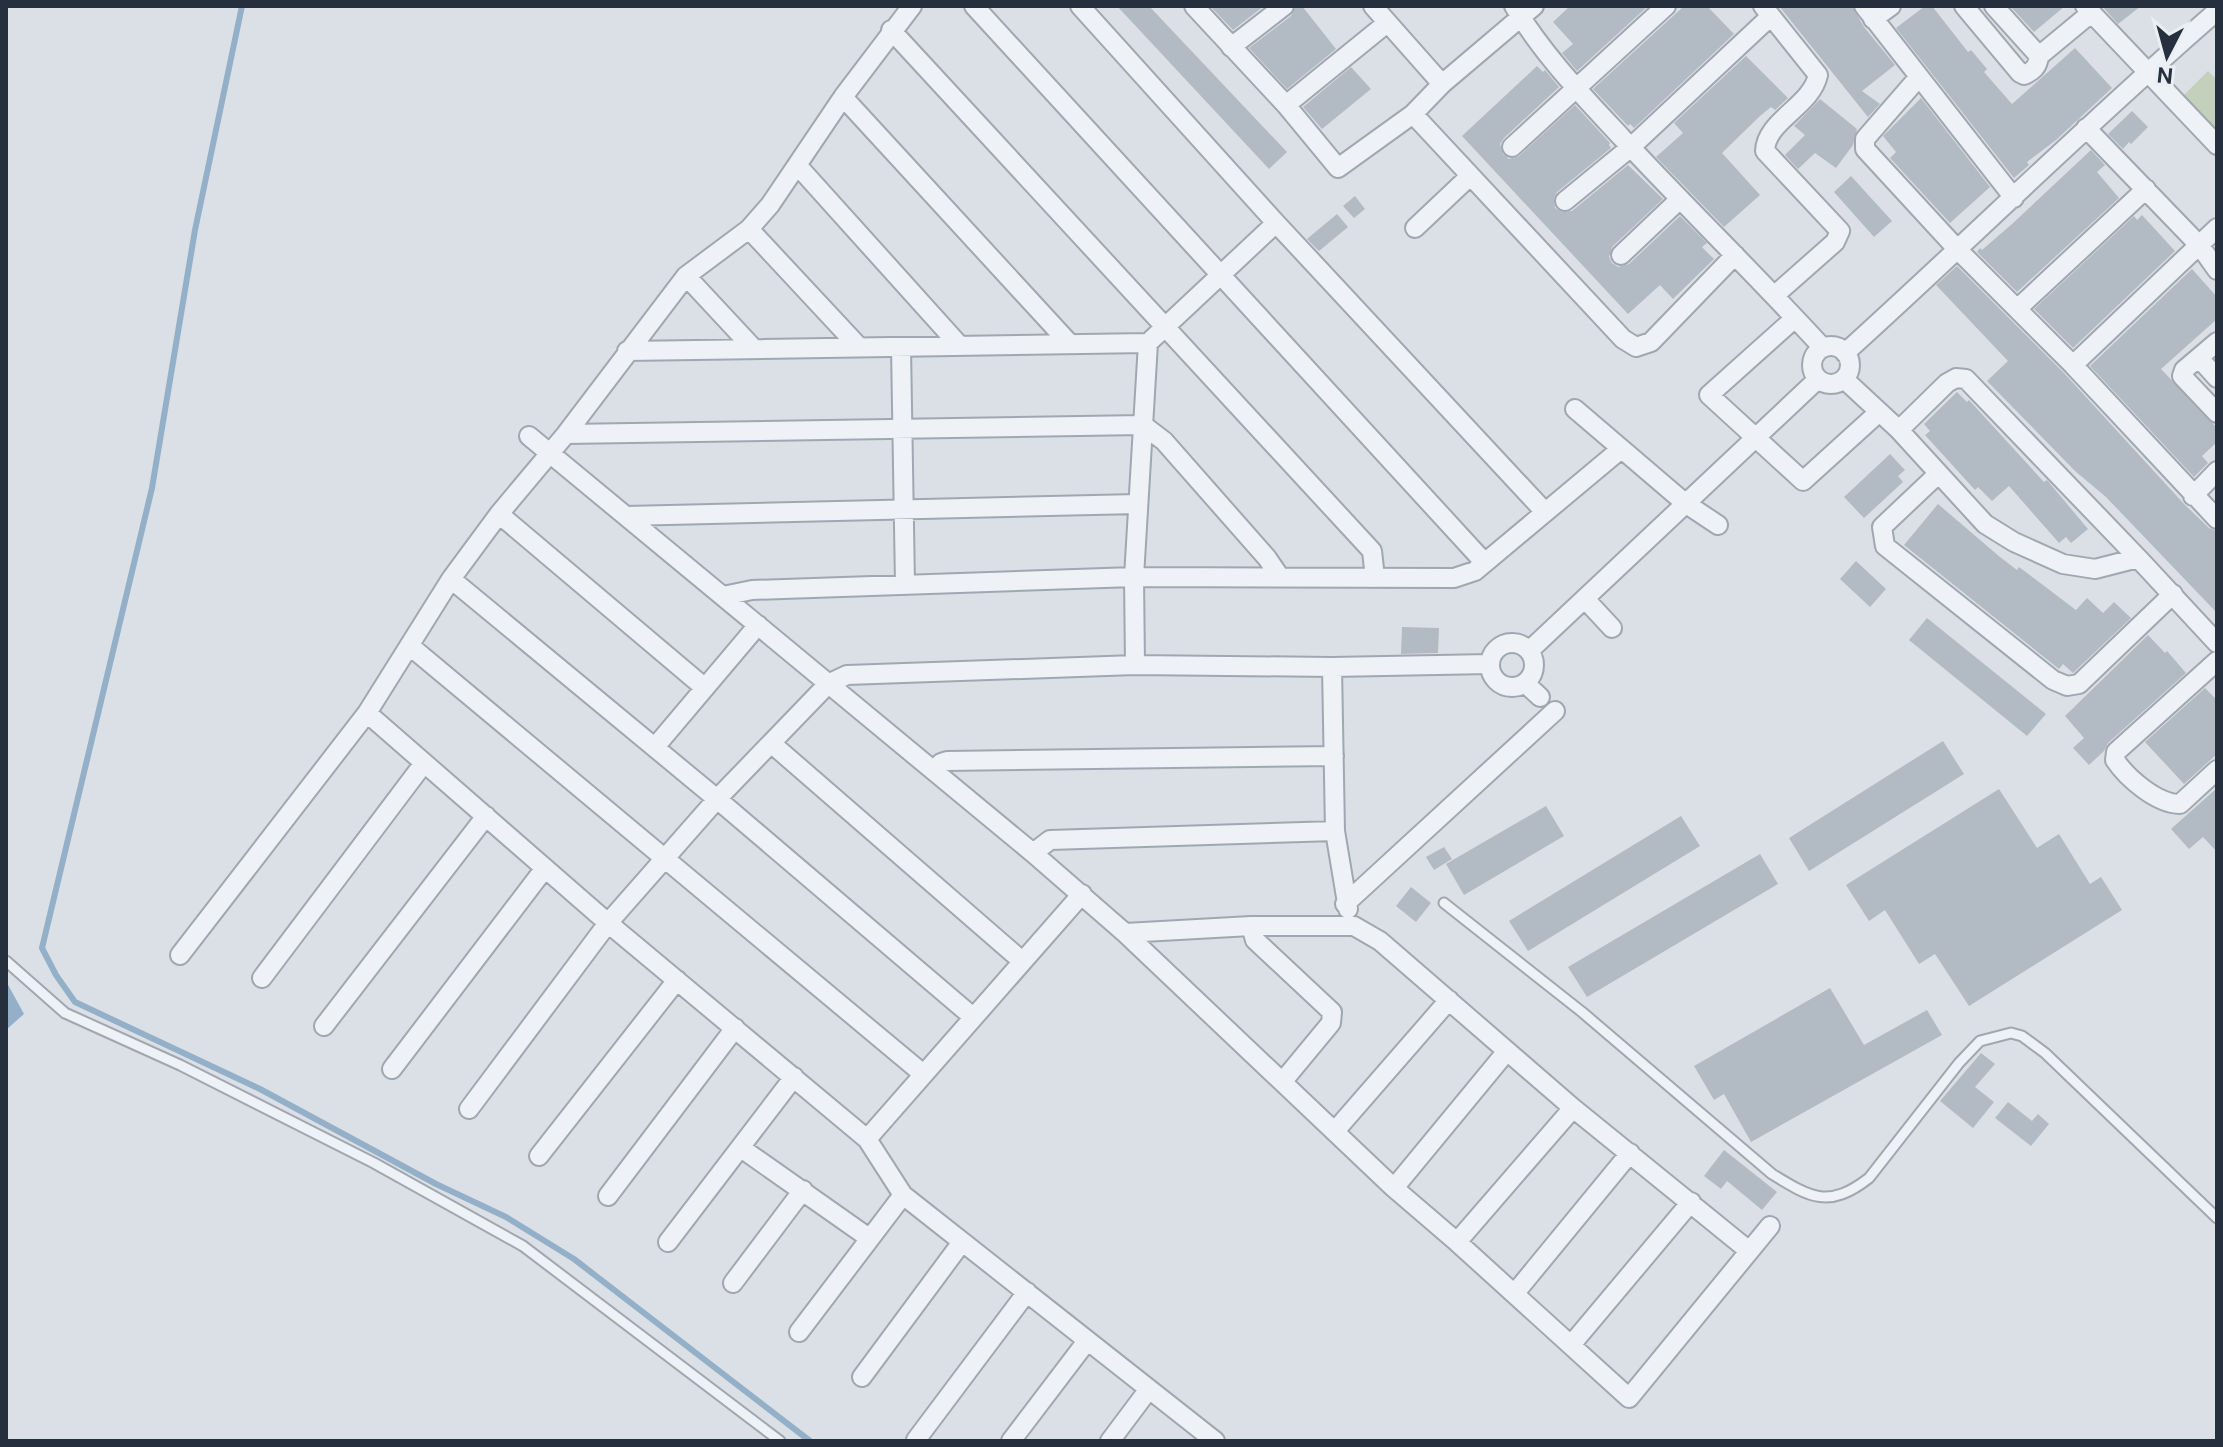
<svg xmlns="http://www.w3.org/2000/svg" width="2223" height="1447" font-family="'DM Sans',sans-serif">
	<rect width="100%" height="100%" fill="#dbe0e6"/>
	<path fill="#c2d0bc" d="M 2208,71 L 2217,80 L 2217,149 L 2174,105 Z"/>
	<path fill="#94b0c8" d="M 6,981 L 24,1014 L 6,1030 Z"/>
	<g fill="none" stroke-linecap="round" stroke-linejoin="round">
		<path stroke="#94b0c8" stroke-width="6" d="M 242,6 L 195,230 L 152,488 L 42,948 L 56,975 L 75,1002 L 260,1089 L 436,1184 L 506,1217 L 574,1259 L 810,1441"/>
	</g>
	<path fill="#b2bac3" d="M 1117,6 L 1149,6 L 1287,152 L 1269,169 Z
		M 1210,6 L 1264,6 L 1233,30 Z
		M 1296,6 L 1302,6 L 1336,49 L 1287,89 L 1249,48 L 1291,16 Z
		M 1570,6 L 1648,6 L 1577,71 L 1562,53 L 1573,44 L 1553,22 Z
		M 1684,6 L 1707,6 L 1734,34 L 1634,128 L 1630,124 L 1628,126 L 1593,89 Z
		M 1779,6 L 1852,6 L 1864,27 L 1895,65 L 1862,91 L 1880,104 L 1868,117 Z
		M 1925,6 L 1932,6 L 1968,52 L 1971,50 L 1987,69 L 1984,72 L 2012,104 L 2075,48 L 2112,88 L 2056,140 L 2027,162 L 2029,165 L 2014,178 L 1896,28 Z
		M 2010,6 L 2065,6 L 2034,32 Z
		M 2102,6 L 2141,6 L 2118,24 Z
		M 1746,56 L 1788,98 L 1775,110 L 1771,107 L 1760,116 L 1722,153 L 1760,195 L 1724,227 L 1656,157 L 1683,133 L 1674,123 Z
		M 1537,66 L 1543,72 L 1545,70 L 1559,87 L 1504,138 L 1500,144 L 1503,154 L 1509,159 L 1519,156 L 1575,105 L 1610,143 L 1609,145 L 1611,148 L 1557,192 L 1554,198 L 1555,208 L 1562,212 L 1572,211 L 1628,165 L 1663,199 L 1612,247 L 1609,257 L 1612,263 L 1618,267 L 1629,264 L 1680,216 L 1707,243 L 1702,247 L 1714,259 L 1673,299 L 1660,285 L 1628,314 L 1462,136 Z
		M 1351,67 L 1371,89 L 1322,129 L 1303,107 Z
		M 1921,98 L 1990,187 L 1950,223 L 1890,158 L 1896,152 L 1883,136 Z
		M 1820,99 L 1857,129 L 1853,145 L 1836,168 L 1815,153 L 1798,169 L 1785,155 L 1805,135 L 1794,126 Z
		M 2132,111 L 2148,127 L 2131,144 L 2129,142 L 2123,149 L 2108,134 Z
		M 2091,150 L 2105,165 L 2097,172 L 2119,198 L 2017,292 L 1977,252 L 1980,248 L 1982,250 L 2012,224 Z
		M 1851,176 L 1892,221 L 1874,237 L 1834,192 Z
		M 1355,196 L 1365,209 L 1354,218 L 1343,206 Z
		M 1337,214 L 1348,227 L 1319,251 L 1307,239 Z
		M 2142,215 L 2175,251 L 2073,348 L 2034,309 L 2134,216 L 2137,220 Z
		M 1957,266 L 2064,373 L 2184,504 L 2209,528 L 2217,531 L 2217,613 L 2106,497 L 2075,471 L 1987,381 L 2008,361 L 1936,285 Z
		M 2192,269 L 2217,297 L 2217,319 L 2161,369 L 2217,428 L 2217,442 L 2202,456 L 2208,463 L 2194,477 L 2090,366 Z
		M 1957,392 L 1967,402 L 1969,400 L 2044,482 L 2047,480 L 2088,529 L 2071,543 L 2066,537 L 2059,543 L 2009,486 L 1992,501 L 1978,487 L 1975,490 L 1925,435 L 1930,431 L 1924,424 Z
		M 1890,454 L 1905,470 L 1898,476 L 1903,482 L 1864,518 L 1844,497 Z
		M 1938,504 L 2000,557 L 2017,570 L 2019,567 L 2076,610 L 2087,598 L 2103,613 L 2114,602 L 2131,618 L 2073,673 L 2063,664 L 2059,669 L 1904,545 Z
		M 1856,561 L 1886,589 L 1870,607 L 1840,579 Z
		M 1927,618 L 2046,714 L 2027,736 L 1909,640 Z
		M 1402,627 L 1439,628 L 1438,653 L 1401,654 Z
		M 2148,635 L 2165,653 L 2167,651 L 2186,673 L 2108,743 L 2104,751 L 2089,765 L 2073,748 L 2084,738 L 2065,716 Z
		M 2205,688 L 2217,700 L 2217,754 L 2184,784 L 2145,742 Z
		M 1943,741 L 1964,774 L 1809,871 L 1789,838 Z
		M 2217,788 L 2217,852 L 2203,837 L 2189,849 L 2171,829 Z
		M 1999,789 L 2037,848 L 2059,834 L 2090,884 L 2101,877 L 2122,910 L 1969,1006 L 1935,954 L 1919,964 L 1885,910 L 1869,921 L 1846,885 Z
		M 1546,806 L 1564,836 L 1464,895 L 1446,864 Z
		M 1681,816 L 1700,846 L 1528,951 L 1509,921 Z
		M 1444,847 L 1452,859 L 1434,870 L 1426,857 Z
		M 1760,854 L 1778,884 L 1587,997 L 1568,967 Z
		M 1411,887 L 1431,903 L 1416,922 L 1396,906 Z
		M 1830,988 L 1864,1045 L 1927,1010 L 1942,1035 L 1751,1142 L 1724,1094 L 1714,1100 L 1694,1066 Z
		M 1981,1053 L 1995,1064 L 1975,1087 L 1994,1102 L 1973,1128 L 1940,1101 Z
		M 2008,1102 L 2032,1121 L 2038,1114 L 2049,1124 L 2031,1146 L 1995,1118 Z
		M 1724,1150 L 1777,1192 L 1762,1210 L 1727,1181 L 1721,1189 L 1704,1176 Z"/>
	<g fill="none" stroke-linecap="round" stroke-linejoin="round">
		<defs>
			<path id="lane" d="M 1444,903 L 1582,1012 L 1772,1174 C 1811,1198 1829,1209 1869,1178 L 1959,1063 L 1980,1041 L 2011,1033 L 2022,1036 L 2045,1053 L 2217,1218
				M 6,961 L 65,1013 L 180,1065 L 374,1163 L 523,1246 L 780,1441"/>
			<path id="street" d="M 974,6 L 1484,562
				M 1080,6 L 1276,223 L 1545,512
				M 1194,6 L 1286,105 L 1338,168 L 1413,114 L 1442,84 L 1534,6
				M 1373,6 L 1442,84
				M 1514,6 C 1543,55 1585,98 1623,139 C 1689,210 1758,277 1823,348
				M 1763,6 L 1818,75 C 1811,107 1766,120 1765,151 L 1840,231 L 1835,242 L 1775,295
				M 1864,6 L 2014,198
				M 1964,6 L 2020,73 L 2024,75 C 2033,71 2038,67 2039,56 L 1994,6
				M 2085,6 L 2217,145
				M 1873,19 L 1891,6
				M 891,30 L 1372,551 L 1375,578
				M 1231,47 L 1284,6
				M 2039,56 L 2091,13
				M 1918,78 L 1865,139 L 1865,149 L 1958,250 L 2073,365 L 2217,519
				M 843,97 L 1070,344
				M 1286,105 L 1387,23
				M 1413,114 L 1623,339 L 1636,347 L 1651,342 L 1735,255
				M 2086,128 L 2200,246 L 2217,270
				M 1512,147 L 1666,6
				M 797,165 L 960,346
				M 1565,201 L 1631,147 L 1771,16
				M 1415,228 L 1470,176
				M 749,229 L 859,347
				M 1621,255 L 1679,200
				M 686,276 L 754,349
				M 2017,309 L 2146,189
				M 1795,318 L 1709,395 L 1803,481 L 1878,413
				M 2217,342 L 2184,370 L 2182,376 L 2217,413
				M1812 365a19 19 0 1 1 38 0a19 19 0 1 1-38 0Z
				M 901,347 L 905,585
				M 627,351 L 1148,343
				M 1845,353 C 1970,240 2090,121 2217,11
				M 2199,358 L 2217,378
				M 2073,365 L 2217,228
				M 1844,379 L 1899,430 L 1985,524 L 2014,542 L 2063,564 L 2095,569 L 2138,558 L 2217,643
				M 1575,409 L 1685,503 L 1718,525
				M 1899,430 L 1947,383 L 1956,378 L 1966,379 L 2138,558
				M 566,434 L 1143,425 L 1164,441 L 1267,558 L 1280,577
				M 529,436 L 1033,853 L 1125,933 L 1251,926 L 1354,926 L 1380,941 L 1573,1108 L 1748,1250
				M 1937,475 L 1882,527 L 1885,546 L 2053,680 L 2067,686 L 2079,684 L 2173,594
				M 2193,496 L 2217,471
				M 499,514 L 705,688
				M 626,516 L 1138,504
				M 451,579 L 717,799 L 973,1017
				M 723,596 L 752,590 L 1134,577 L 1454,578 L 1475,571 L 1621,449
				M 1585,599 L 1612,628
				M1490 665a22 22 0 1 1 44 0a22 22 0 1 1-44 0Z
				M 410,646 L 922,1073
				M 1529,651 L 1818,379
				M 2217,661 L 2116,752 L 2115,760 C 2127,778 2157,804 2180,804 L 2217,770
				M 1135,665 L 1134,577 L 1148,343 L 1276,223
				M 1332,667 L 1335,831 L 1348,909
				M 1525,683 L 1540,697
				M 367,713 L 608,923 L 469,1109
				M 771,743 L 1022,961
				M 655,747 L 758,625
				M 934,771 L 941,763 L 947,761 L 1334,756
				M 1033,853 L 1050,840 L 1335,831
				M 1082,894 L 867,1139 L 903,1195 L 1215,1441
				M 1345,904 L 1555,711
				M 1251,926 L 1255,940 L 1332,1012 L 1331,1023 L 1283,1081
				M 1125,933 L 1394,1188 L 1457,1242 L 1573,1108
				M 180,955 L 367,713 L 451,579 L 499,514 L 566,434 L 686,276 L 749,229 L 770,205 L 843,97 L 912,6
				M 262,978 L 424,763
				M 324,1026 L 486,816
				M 392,1069 L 545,868
				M 1335,1131 L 1449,1000
				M 867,1139 L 608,923 L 717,799 L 828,684 L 847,675 L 1135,665 L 1332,667 L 1490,664
				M 741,1148 L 869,1238
				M 539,1156 L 677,980
				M 1394,1188 L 1507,1051
				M 608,1196 L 735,1028
				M 668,1242 L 794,1077
				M 1457,1242 L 1629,1398 L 1770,1226
				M 733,1283 L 803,1190
				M 1515,1293 L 1630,1153
				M 799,1332 L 903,1195
				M 1571,1345 L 1691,1202
				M 862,1377 L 962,1242
				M 916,1440 L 1027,1292
				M 1011,1441 L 1087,1341
				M 1110,1441 L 1149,1389"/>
		</defs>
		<use href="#lane" stroke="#a1a7b0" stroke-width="13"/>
		<use href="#street" stroke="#a1a7b0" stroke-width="22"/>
		<use href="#lane" stroke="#eef1f5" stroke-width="9"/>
		<use href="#street" stroke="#eef1f5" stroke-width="18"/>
	</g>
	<rect width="2223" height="1447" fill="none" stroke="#252f3d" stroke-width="16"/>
	<g transform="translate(2167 56) rotate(186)" stroke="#eaeff4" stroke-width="6" paint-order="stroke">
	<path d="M0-6L14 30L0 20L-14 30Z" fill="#252f3d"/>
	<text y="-12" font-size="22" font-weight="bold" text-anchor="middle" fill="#252f3d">N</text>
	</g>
</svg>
